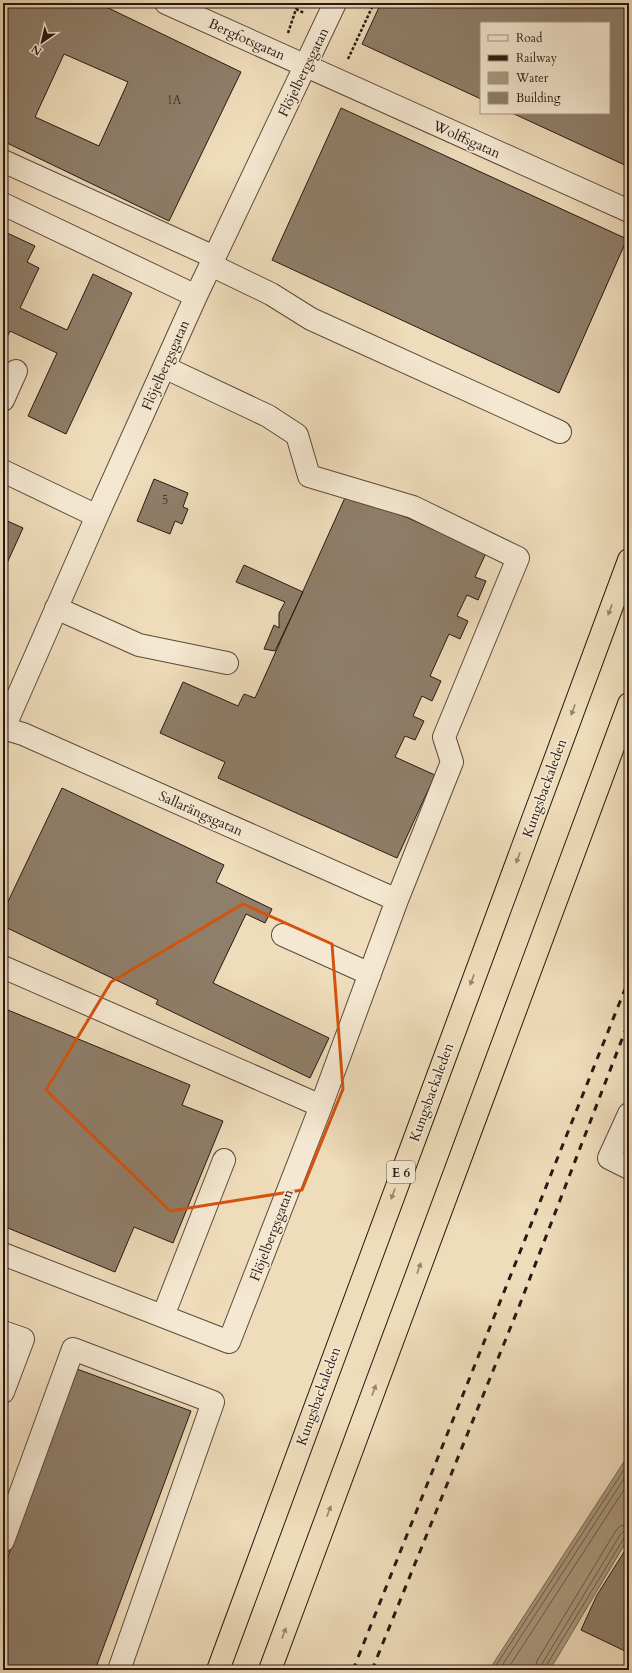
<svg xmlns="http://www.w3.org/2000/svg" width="632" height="1673" font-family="Cardo,serif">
	<rect width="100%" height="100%" fill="#efdcba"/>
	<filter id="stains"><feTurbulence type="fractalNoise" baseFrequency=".005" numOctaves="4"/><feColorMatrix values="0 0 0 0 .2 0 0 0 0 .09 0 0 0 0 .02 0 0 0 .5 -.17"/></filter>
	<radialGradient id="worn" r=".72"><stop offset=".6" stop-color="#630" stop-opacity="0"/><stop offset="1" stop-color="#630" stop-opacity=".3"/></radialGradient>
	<path fill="#ab9a81" stroke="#766655" d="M 629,1454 L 629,1537 L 557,1658 L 549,1670 L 489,1670 Z"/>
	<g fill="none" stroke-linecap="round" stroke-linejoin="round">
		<path stroke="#695a4a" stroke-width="1" d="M 493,1670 L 629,1462
			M 499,1670 L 629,1471
			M 507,1670 L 629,1482
			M 535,1670 L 537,1661 L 615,1532 L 620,1526 L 629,1524
			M 541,1670 L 542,1664 L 620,1535 L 624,1531 L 629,1530
			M 546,1670 L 546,1666 L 624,1538 L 629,1535"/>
	</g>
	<path fill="#8f7e6a" stroke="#271913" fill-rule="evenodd" d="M 3,3 L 98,3 L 241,72 L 169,221 L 3,141 ZM 64,54 L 128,82 L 99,146 L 35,117 Z
		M 381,3 L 629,3 L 629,167 L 512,113 L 609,113 L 609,23 L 481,23 L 481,99 L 362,44 Z
		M 341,108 L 627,239 L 559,393 L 272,260 Z
		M 3,231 L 35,246 L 27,262 L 39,268 L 20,308 L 67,330 L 93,274 L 132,293 L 66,434 L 28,416 L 57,353 L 10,331 L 3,345 Z
		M 154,479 L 188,493 L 183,507 L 188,509 L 182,524 L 175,521 L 170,534 L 137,521 Z
		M 348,491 L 486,553 L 475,577 L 486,581 L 478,600 L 467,595 L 457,616 L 468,621 L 460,639 L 449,634 L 430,676 L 441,681 L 432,701 L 422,696 L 413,716 L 424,721 L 415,740 L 405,736 L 395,757 L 435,775 L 397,858 L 218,778 L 225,762 L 160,733 L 183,682 L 238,706 L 244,694 L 255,698 Z
		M 3,519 L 23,528 L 3,572 Z
		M 244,565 L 303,592 L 275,651 L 264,649 L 274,625 L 279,628 L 279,613 L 285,602 L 236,582 Z
		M 62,788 L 224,865 L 216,882 L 272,909 L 265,923 L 246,914 L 213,983 L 329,1038 L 310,1078 L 156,1004 L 158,1000 L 3,926 L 3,912 Z
		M 3,1008 L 190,1085 L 182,1105 L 223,1121 L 173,1243 L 134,1227 L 115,1272 L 3,1226 Z
		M 77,1369 L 191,1411 L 95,1670 L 3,1670 L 3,1570 Z
		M 629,1544 L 629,1641 L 625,1651 L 581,1630 L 597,1595 Z"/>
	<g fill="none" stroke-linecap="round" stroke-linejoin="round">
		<defs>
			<path id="minor" d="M 166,3 L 629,211
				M 3,161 L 214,257
				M 3,204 L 196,296
				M 211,265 L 271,294 L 311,319 L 560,432
				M 3,400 L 16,371
				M 3,471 L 97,516
				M 56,608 L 139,645 L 227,663
				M 3,728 L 23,734 L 397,900
				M 3,730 L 97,516 L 196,296 L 335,3
				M 283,935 L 370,974
				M 3,967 L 321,1106
				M 629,1114 L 609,1158 L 629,1168
				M 3,1254 L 229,1342 L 321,1106 L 397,900 L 452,762 L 444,737 L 518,558 L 413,507 L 309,476 L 297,435 L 268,416 L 164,367
				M 163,1316 L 224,1160
				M 3,1332 L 23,1339 L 3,1392
				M 3,1541 L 73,1349 L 213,1402 L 119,1670"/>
			<path id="highway" d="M 218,1670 L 629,560
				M 270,1670 L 629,704"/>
		</defs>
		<use href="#minor" stroke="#594a3d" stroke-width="24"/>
		<use href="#highway" stroke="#271913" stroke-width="24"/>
		<path stroke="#271913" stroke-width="2.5" stroke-dasharray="3 2" stroke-linecap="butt" d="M 296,9 L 304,13
			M 288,33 L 298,3
			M 348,59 L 374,3"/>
		<use href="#minor" stroke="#f5e8d2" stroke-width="22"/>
		<use href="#highway" stroke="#efdcba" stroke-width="22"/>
		<path stroke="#271913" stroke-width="3" stroke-dasharray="7 7" stroke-linecap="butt" d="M 353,1670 L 629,979
			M 372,1670 L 520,1304 L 629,1021"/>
	</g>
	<defs><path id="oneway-solid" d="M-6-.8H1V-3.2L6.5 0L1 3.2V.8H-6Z"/></defs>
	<g fill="#95846f">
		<use href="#oneway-solid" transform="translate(610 610) rotate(111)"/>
		<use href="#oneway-solid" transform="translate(573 710) rotate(110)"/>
		<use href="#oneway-solid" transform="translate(518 858) rotate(110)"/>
		<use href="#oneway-solid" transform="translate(472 980) rotate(110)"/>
		<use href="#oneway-solid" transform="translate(393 1194) rotate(110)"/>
		<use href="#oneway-solid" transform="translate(419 1268) rotate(-70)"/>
		<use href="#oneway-solid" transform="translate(374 1390) rotate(-70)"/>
		<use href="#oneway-solid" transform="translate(329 1511) rotate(-70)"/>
		<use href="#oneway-solid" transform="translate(284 1633) rotate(-70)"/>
	</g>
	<path fill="none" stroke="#d5530d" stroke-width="3" stroke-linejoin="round" d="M 243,904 L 332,944 L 343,1089 L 302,1190 L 170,1211 L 46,1090 L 111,982 Z"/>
	<g text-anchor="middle" stroke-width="3.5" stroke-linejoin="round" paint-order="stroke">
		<g font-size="12" fill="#413229">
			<text x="174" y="104">1A</text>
			<text x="165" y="504">5</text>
		</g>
		<rect fill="#f5e8d2" stroke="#65574c" stroke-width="1" x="387" y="1161" width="28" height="22" rx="3"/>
		<g font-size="13" font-weight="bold" fill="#271913">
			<text x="401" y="1177">E 6</text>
		</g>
		<g font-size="14" fill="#271913" stroke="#f5e8d2">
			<text transform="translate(247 39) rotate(24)" y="5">Bergfotsgatan</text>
			<text transform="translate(303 72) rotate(-64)" y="5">Flöjelbergsgatan</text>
			<text transform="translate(467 139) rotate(24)" y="5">Wolffsgatan</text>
			<text transform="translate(165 365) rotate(-66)" y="5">Flöjelbergsgatan</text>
			<text transform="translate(544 788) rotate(-70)" y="5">Kungsbackaleden</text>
			<text transform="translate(201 813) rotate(24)" y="5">Sallarängsgatan</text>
			<text transform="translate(431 1092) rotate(-70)" y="5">Kungsbackaleden</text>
			<text transform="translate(271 1235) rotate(-69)" y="5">Flöjelbergsgatan</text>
			<text transform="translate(318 1396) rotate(-70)" y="5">Kungsbackaleden</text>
		</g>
	</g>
	<rect width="632" height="1673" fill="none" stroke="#efdcba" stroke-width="16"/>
	<rect x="4" y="4" width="624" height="1665" fill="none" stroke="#271913" stroke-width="2"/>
	<rect x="8" y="8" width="616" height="1657" fill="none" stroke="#271913"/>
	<rect x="480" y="22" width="130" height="92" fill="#f5e8d2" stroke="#a39586"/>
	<rect x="488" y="35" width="20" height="6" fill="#f5e8d2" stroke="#a39586"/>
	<text x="516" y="42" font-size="12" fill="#271913">Road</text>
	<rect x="488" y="55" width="20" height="6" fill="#271913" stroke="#a39586"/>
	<text x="516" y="62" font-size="12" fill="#271913">Railway</text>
	<rect x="488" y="72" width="20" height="12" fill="#ab9a81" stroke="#a39586"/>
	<text x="516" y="82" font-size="12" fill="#271913">Water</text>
	<rect x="488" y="92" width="20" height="12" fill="#8f7e6a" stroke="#a39586"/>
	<text x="516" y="102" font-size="12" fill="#271913">Building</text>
	<g transform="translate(42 42) rotate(214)" stroke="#f5e8d2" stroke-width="3" paint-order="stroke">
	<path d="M0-3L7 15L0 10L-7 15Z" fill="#271913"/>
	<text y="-6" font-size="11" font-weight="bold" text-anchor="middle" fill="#271913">N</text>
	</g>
	<rect width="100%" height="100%" filter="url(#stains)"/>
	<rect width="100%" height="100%" fill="url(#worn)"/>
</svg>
